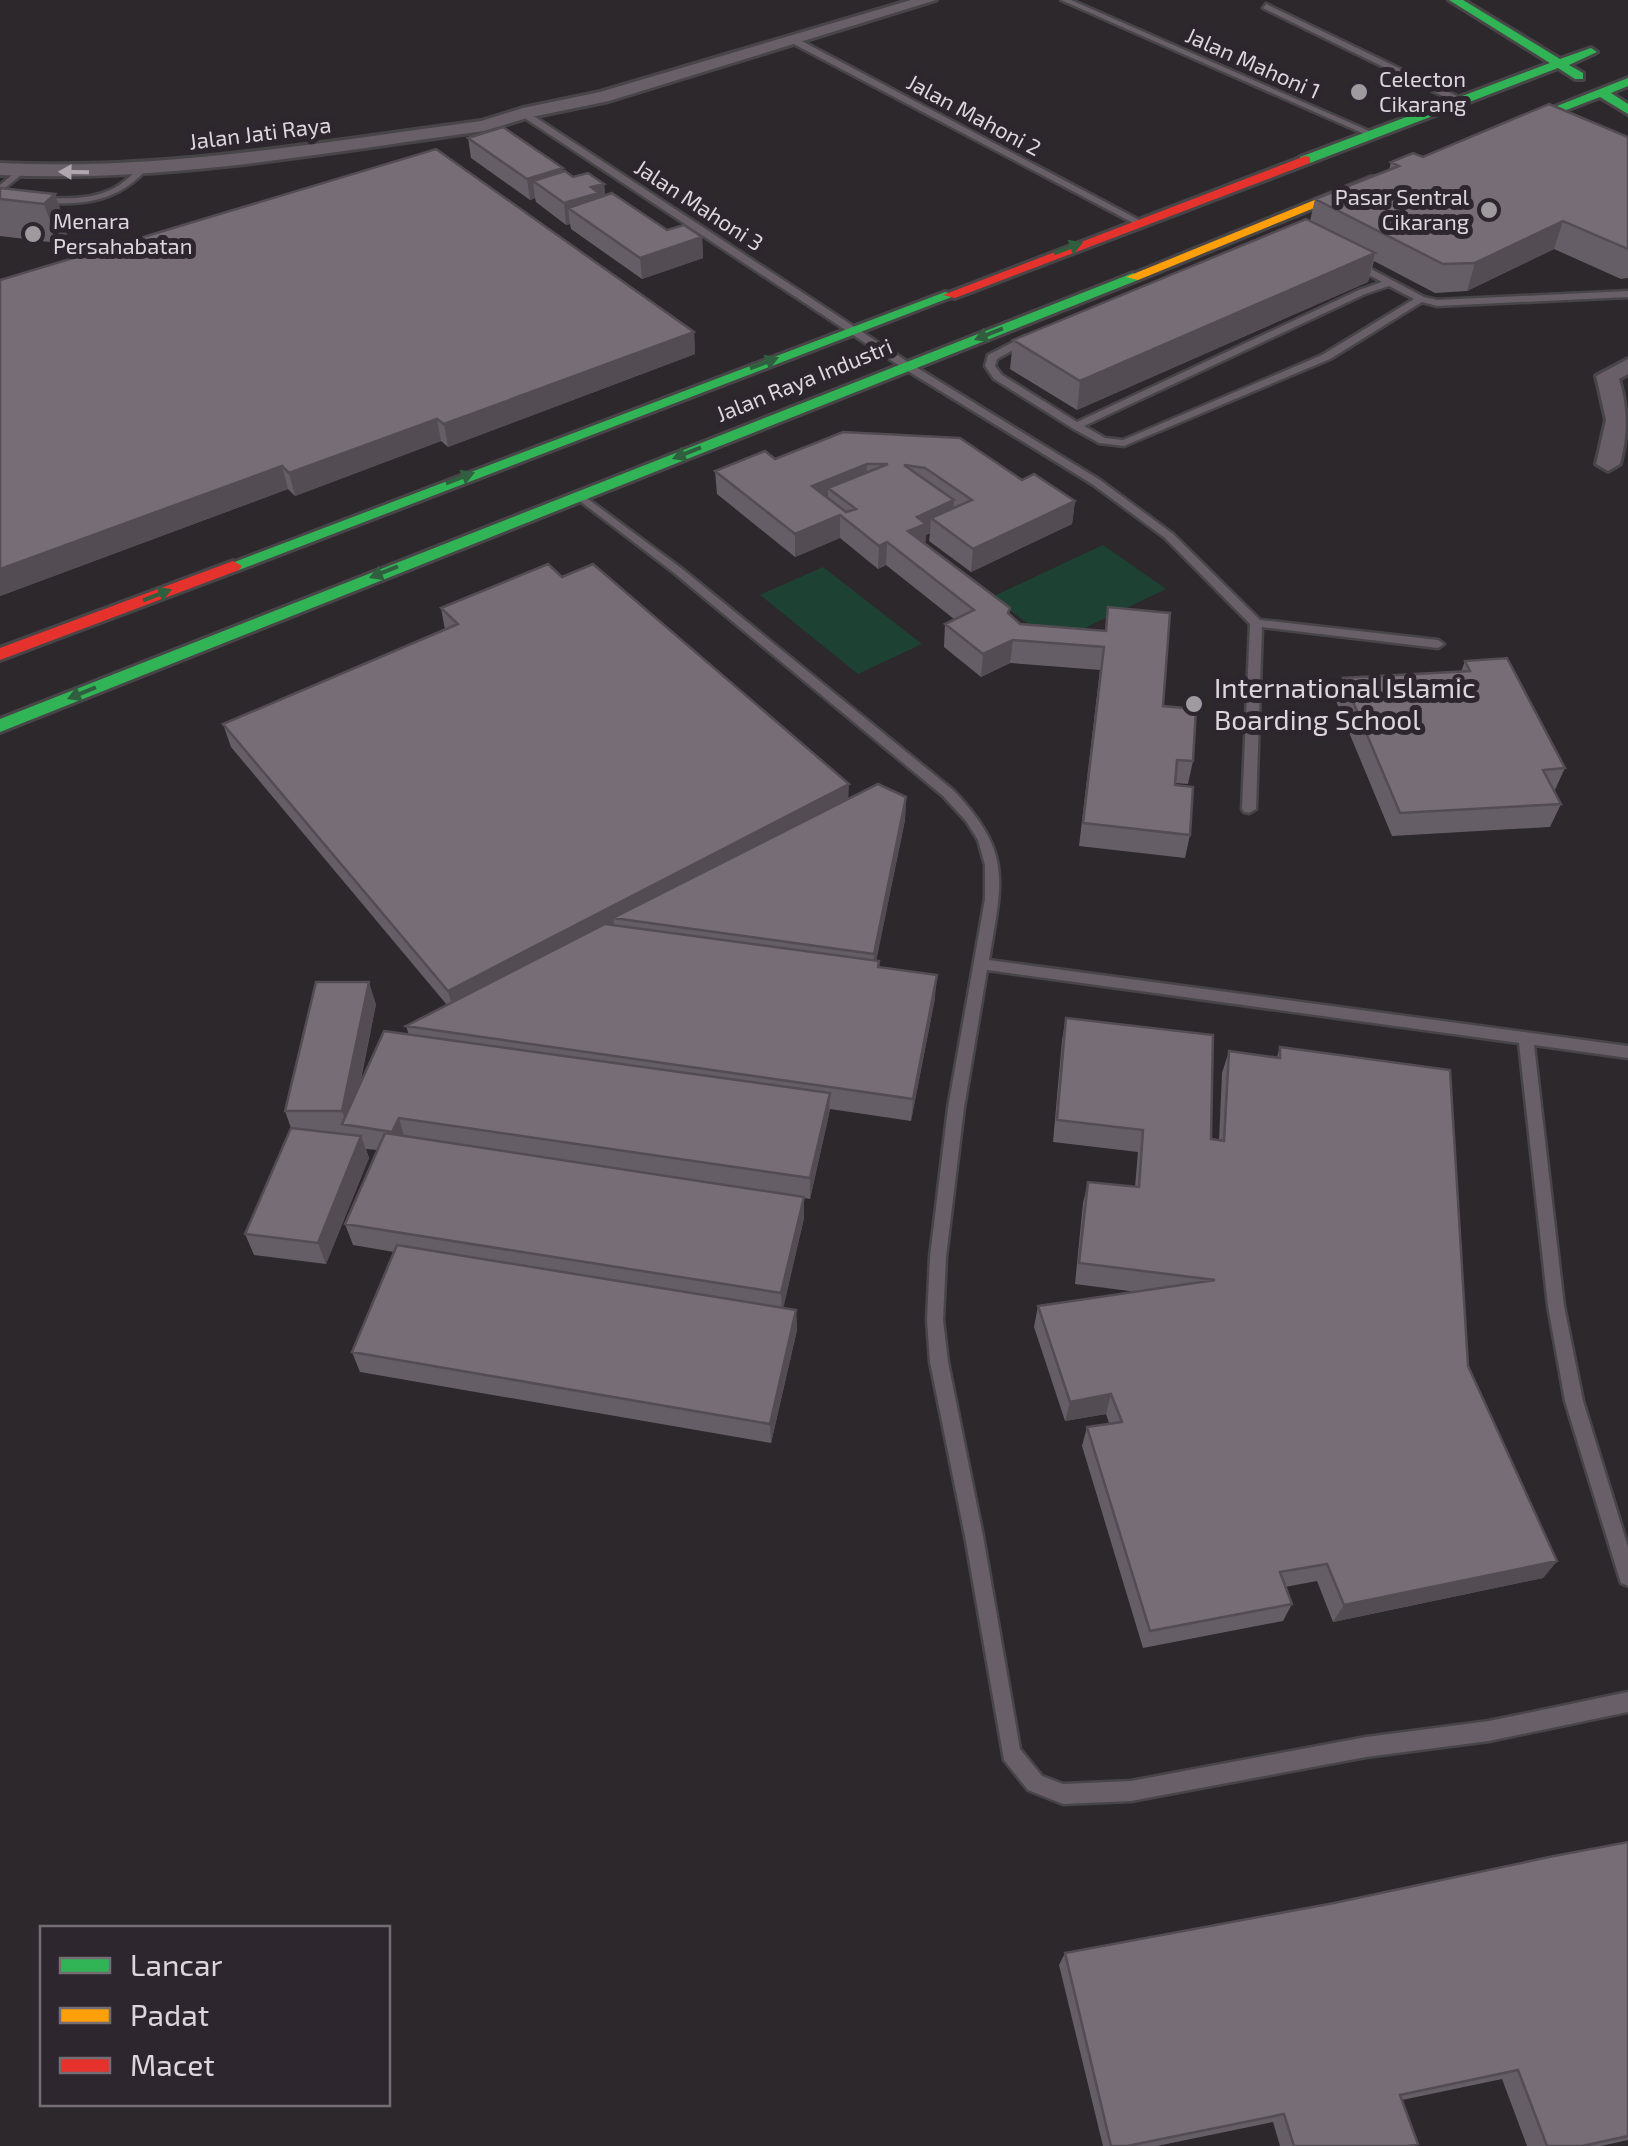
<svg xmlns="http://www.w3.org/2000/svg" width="1628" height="2146" font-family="'Exo 2',sans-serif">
	<rect width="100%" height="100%" fill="#2c282c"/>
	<path fill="#1d4233" d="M 1103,545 L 1166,589 L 1054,643 L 992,597 Z
		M 823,567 L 922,644 L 858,674 L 760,595 Z"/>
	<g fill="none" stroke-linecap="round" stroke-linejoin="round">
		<defs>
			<path id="lane" d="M 1061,0 L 1071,0 L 1376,134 L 1369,136 Z
				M 1266,4 L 1463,99 L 1464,101 L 1457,103 L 1263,8 Z
				M 790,38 L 796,38 L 1143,222 L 1135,224 L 790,42 Z
				M 520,111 L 526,111 L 911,364 L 1100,480 L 1173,534 L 1260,620 L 1438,640 L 1444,644 L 1438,648 L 1262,627 L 1256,809 L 1249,813 L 1244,812 L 1242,809 L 1250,624 L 1165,538 L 1092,484 L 903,368 L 520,115 Z
				M 142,167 L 146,170 C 106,214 54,204 0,198 L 0,192 C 35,196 77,205 110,190 C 123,185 131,174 142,167 Z
				M 18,170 L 25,172 L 0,192 L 0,185 Z
				M 1352,259 L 1424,297 L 1437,300 L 1628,291 L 1628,297 L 1437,306 L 1422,302 L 1330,359 L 1124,446 L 1099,443 L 1072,428 L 994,379 L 985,366 L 988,355 L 1025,336 L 1031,336 L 1031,340 L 997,359 L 995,366 L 1002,375 L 1077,422 L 1359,290 L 1382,282 L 1349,264 L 1349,260 ZM 1389,286 L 1414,299 L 1322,355 L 1123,440 L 1105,438 L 1084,426 L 1365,294 Z
				M 580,493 L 681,568 L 953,790 C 1013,853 1002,880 989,960 L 1628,1046 L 1628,1058 L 1534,1045 L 1564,1306 L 1583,1401 L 1628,1547 L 1628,1586 L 1621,1583 L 1619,1577 L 1565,1401 L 1548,1306 L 1519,1043 L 987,970 L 964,1108 L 946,1257 L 943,1320 L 948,1362 L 983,1536 L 1020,1749 L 1042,1776 L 1063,1784 L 1131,1781 L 1366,1737 L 1489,1721 L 1628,1692 L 1628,1712 L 1489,1741 L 1366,1757 L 1131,1801 L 1063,1804 L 1028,1790 L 1004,1760 L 965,1536 L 930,1362 L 927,1320 L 930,1257 L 948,1108 L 985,899 L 985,865 L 978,840 L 966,821 L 943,796 L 673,572 L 576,498 L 576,494 Z"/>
			<path id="street" d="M 911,0 L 936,0 L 609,101 L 527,118 L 484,131 C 322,153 163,183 0,175 L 0,163 C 162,171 321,142 481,121 L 523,108 L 600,92 Z
				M 1628,359 L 1628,374 L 1619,379 C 1628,409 1628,434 1620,464 L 1608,471 L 1596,464 L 1606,420 L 1596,376 Z"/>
			<path id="fast" d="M 1449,0 L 1463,0 L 1560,59 L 1591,48 L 1597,52 L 1569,65 L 1583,73 L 1583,79 L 1575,79 L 1558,68 L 1310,163 L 1300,163 L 1300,157 L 1550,63 Z
				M 1628,78 L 1628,86 L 1611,93 L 1628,104 L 1628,114 L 1600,97 L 1501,135 L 1491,132 Z
				M 1133,273 L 1140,277 L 1138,280 L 0,732 L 0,719 Z
				M 945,292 L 957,295 L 239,570 L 233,571 L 224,566 Z"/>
			<path id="slow" d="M 1371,177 L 1383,180 L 1138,280 L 1126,277 Z"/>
			<path id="jam" d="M 1305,156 L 1310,157 L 1310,163 L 955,298 L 943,295 Z
				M 233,561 L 242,566 L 239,570 L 0,660 L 0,648 Z"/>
		</defs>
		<use href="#lane" stroke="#474547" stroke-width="5"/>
		<use href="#street" stroke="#474547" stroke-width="6"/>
		<use href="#fast" stroke="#474547" stroke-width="6"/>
		<use href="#slow" stroke="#474547" stroke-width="6"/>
		<use href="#jam" stroke="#474547" stroke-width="6"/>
		<use href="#lane" fill="#685f68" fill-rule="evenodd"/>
		<use href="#street" fill="#685f68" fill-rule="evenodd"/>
		<use href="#fast" fill="#30b455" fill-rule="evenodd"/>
		<use href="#slow" fill="#ff9f0a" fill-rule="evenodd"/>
		<use href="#jam" fill="#e5322d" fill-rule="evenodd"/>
	</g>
	<path fill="#665e66" d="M 1628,137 L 1628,278 L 1621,279 L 1554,249 L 1467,291 L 1435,293 L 1374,261 L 1368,282 L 1077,410 L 1010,369 L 1013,340 L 1310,221 L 1315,199 L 1389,170 L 1391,162 L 1423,157 Z
		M 468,138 L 563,168 L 563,172 L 573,177 L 604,184 L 605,196 L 667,230 L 702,237 L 703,258 L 642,279 L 571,229 L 570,224 L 566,225 L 536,202 L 535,198 L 530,200 L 471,158 Z
		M 0,188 L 55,194 L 68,233 L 58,243 L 0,236 Z
		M 0,280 L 694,332 L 695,354 L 448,447 L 441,441 L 295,496 L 288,489 L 0,596 Z
		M 843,432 L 1022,480 L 1075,501 L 1072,524 L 971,572 L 929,541 L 930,533 L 926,535 L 925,544 L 1010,608 L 1009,614 L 1020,624 L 1105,631 L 1108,607 L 1193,761 L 1188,784 L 1175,783 L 1190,835 L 1185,858 L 1079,846 L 1100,670 L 1010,663 L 981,677 L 944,647 L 945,624 L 954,619 L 886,565 L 878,569 L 840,538 L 795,557 L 717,494 L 715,471 L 775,459 Z
		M 562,577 L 848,799 L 906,797 L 905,820 L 876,960 L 879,961 L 879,968 L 935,998 L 911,1121 L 830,1109 L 810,1199 L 804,1198 L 804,1218 L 783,1308 L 796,1310 L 797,1330 L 771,1443 L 360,1372 L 352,1352 L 394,1252 L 353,1245 L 345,1224 L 378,1150 L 366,1149 L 369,1158 L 326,1264 L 254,1255 L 245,1234 L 291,1128 L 285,1111 L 376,1004 L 360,1085 L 409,1035 L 406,1026 L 447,1005 L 231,747 L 223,724 L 445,630 L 441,608 Z
		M 1465,661 L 1565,768 L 1554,792 L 1561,804 L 1550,827 L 1392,836 L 1336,701 L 1343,678 L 1461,672 Z
		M 1066,1018 L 1211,1139 L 1219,1140 L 1222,1073 L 1229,1051 L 1277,1057 L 1280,1047 L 1468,1366 L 1557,1561 L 1543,1578 L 1333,1622 L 1317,1581 L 1285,1587 L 1292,1604 L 1283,1621 L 1143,1648 L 1082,1446 L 1087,1427 L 1109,1423 L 1106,1414 L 1065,1421 L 1034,1327 L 1038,1306 L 1137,1292 L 1075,1284 L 1083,1203 L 1088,1182 L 1135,1187 L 1138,1152 L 1053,1142 L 1062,1040 Z
		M 1628,1842 L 1628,2140 L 1601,2146 L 1527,2146 L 1502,2079 L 1402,2100 L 1418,2144 L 1413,2146 L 1280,2146 L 1273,2122 L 1157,2146 L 1103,2146 L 1059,1965 L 1065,1953 L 1334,1903 Z"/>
	<path fill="#534c53" d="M 563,168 L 565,189 L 533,181 L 535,198 L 530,200 L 527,179 Z
		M 604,184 L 606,205 L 568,208 L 570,224 L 566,225 L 564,203 L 591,187 Z
		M 55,194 L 68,233 L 58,243 L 44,204 Z
		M 1563,221 L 1554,249 L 1467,291 L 1475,263 Z
		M 702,237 L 703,258 L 642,279 L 640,258 Z
		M 1375,253 L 1368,282 L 1077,410 L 1080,381 Z
		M 694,332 L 695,354 L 448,447 L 444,424 Z
		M 437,419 L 441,441 L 295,496 L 289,473 Z
		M 867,464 L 866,486 L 828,488 L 828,502 L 812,486 Z
		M 282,466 L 288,489 L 0,596 L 0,569 Z
		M 954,500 L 952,523 L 931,518 L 930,533 L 926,535 L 925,547 L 908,531 L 917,517 Z
		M 1075,501 L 1072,524 L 971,572 L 973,549 Z
		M 840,515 L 840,538 L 795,557 L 795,534 Z
		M 887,542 L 886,565 L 878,569 L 879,546 Z
		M 1013,640 L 1010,663 L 981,677 L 983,654 Z
		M 849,784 L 848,807 L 613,918 L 615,929 L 454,1013 L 448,991 Z
		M 906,797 L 905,820 L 873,977 L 874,954 Z
		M 937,975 L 935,998 L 911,1121 L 913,1099 Z
		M 369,982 L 376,1004 L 351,1126 L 347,1125 L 342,1111 Z
		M 830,1093 L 829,1115 L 810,1199 L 810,1178 Z
		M 399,1118 L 405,1140 L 399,1154 L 392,1132 Z
		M 361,1136 L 369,1158 L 326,1264 L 318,1243 Z
		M 804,1197 L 804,1218 L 782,1314 L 781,1293 Z
		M 796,1310 L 797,1330 L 771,1443 L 770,1424 Z
		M 1111,1394 L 1106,1414 L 1065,1421 L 1070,1402 Z
		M 1557,1561 L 1543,1578 L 1333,1622 L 1344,1605 Z"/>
	<path fill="#776d77" stroke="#534c53" stroke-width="2.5" fill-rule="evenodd" d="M 1549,104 L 1628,137 L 1628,249 L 1563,221 L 1475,263 L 1443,264 L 1315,199 L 1399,166 L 1391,162 L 1413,153 L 1423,157 Z
		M 503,127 L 563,168 L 527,179 L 468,138 Z
		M 436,149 L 694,332 L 444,424 L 437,419 L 289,473 L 282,466 L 0,569 L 0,280 Z
		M 565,171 L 573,177 L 588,173 L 604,184 L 591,187 L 599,193 L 564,203 L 533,181 Z
		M 0,188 L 55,194 L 44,204 L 0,199 Z
		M 612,193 L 667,230 L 684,225 L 702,237 L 640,258 L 568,208 Z
		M 1306,219 L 1375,253 L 1080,381 L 1013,340 Z
		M 843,432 L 960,438 L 1022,480 L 1034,474 L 1075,501 L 973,549 L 931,518 L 972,500 L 925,468 L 904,465 L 954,500 L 917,517 L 926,524 L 908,531 L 1010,608 L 1008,613 L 1020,624 L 1106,631 L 1108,607 L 1170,613 L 1163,706 L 1196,709 L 1193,761 L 1177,760 L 1175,785 L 1193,787 L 1190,835 L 1083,823 L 1104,647 L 1013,640 L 983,654 L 945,624 L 974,610 L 887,542 L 879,546 L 840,515 L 795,534 L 715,471 L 765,451 L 775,459 ZM 867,464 L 888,464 L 828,488 L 856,509 L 846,512 L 812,486 Z
		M 548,564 L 562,577 L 593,564 L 849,784 L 448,991 L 223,724 L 458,624 L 441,608 Z
		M 1507,658 L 1565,768 L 1543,770 L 1561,804 L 1400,813 L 1343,678 L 1470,671 L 1465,661 Z
		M 878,784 L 906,797 L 874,954 L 613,918 Z
		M 605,924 L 879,961 L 878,967 L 937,975 L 913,1099 L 406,1026 Z
		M 316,982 L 369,982 L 342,1111 L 285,1111 Z
		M 1066,1018 L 1213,1035 L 1211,1139 L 1224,1141 L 1229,1051 L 1280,1058 L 1280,1047 L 1450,1070 L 1468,1366 L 1557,1561 L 1344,1605 L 1327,1564 L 1280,1572 L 1292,1604 L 1150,1631 L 1087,1427 L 1122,1422 L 1111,1394 L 1070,1402 L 1038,1306 L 1215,1280 L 1079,1263 L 1088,1182 L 1139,1187 L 1143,1130 L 1057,1120 Z
		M 384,1031 L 830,1093 L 810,1178 L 399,1118 L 392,1132 L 342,1124 Z
		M 291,1128 L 361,1136 L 318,1243 L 245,1234 Z
		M 385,1133 L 804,1197 L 781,1293 L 345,1224 Z
		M 397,1245 L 796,1310 L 770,1424 L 352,1352 Z
		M 1628,1842 L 1628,2136 L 1582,2146 L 1547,2146 L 1518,2070 L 1400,2095 L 1418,2144 L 1408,2146 L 1294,2146 L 1284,2114 L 1127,2146 L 1111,2146 L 1065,1953 L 1334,1903 L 1549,1857 Z"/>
	<defs><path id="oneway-solid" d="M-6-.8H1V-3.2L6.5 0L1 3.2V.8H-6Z" transform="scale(2.5)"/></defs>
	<use fill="#aea7ae" href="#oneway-solid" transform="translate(74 172) rotate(-179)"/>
	<g fill="#2f5f3e">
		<use href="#oneway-solid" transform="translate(1068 248) rotate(-21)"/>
		<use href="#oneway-solid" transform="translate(989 334) rotate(158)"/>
		<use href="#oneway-solid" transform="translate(764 363) rotate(-21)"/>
		<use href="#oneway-solid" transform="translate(687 453) rotate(158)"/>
		<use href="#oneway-solid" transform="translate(460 478) rotate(-21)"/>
		<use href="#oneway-solid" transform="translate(384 572) rotate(158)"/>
		<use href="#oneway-solid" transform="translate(157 595) rotate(-21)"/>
		<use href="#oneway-solid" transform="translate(82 693) rotate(158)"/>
	</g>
	<g fill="#9e9a9e" stroke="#2e262e" stroke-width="4">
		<circle cx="1359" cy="92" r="10"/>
		<circle cx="1489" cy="210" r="10"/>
		<circle cx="33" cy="234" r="10"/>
		<circle cx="1194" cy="704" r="10"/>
	</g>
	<g text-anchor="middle" stroke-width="10" stroke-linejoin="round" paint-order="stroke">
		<g font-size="22" fill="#dcd7dc" stroke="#2e262e">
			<text transform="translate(1253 63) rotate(24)" y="8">Jalan Mahoni 1</text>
			<text transform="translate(974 115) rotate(28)" y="8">Jalan Mahoni 2</text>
			<text transform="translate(260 133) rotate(-7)" y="8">Jalan Jati Raya</text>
			<text transform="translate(699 205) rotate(33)" y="8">Jalan Mahoni 3</text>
			<text transform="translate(804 380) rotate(-22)" y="8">Jalan Raya Industri</text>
		</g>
		<g font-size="22" fill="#dcd7dc" stroke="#2e262e" text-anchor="start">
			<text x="1379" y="87">Celecton<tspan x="1379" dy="25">Cikarang</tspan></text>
			<text x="1469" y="205" text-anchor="end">Pasar Sentral<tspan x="1469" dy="25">Cikarang</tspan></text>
			<text x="53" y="229">Menara<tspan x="53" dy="25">Persahabatan</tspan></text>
		</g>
		<g font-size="28" fill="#dcd7dc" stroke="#2e262e" text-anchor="start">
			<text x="1214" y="698">International Islamic<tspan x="1214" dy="32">Boarding School</tspan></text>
		</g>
	</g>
	<rect x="40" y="1926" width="350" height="180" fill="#2e262e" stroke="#746d74" stroke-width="2.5"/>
	<rect x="60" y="1958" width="50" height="15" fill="#30b455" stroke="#746d74" stroke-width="2.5"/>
	<text x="130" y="1976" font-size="30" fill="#dcd7dc">Lancar</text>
	<rect x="60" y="2008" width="50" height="15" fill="#ff9f0a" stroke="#746d74" stroke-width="2.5"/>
	<text x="130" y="2026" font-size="30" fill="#dcd7dc">Padat</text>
	<rect x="60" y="2058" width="50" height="15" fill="#e5322d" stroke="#746d74" stroke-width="2.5"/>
	<text x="130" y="2076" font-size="30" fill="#dcd7dc">Macet</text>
</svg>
